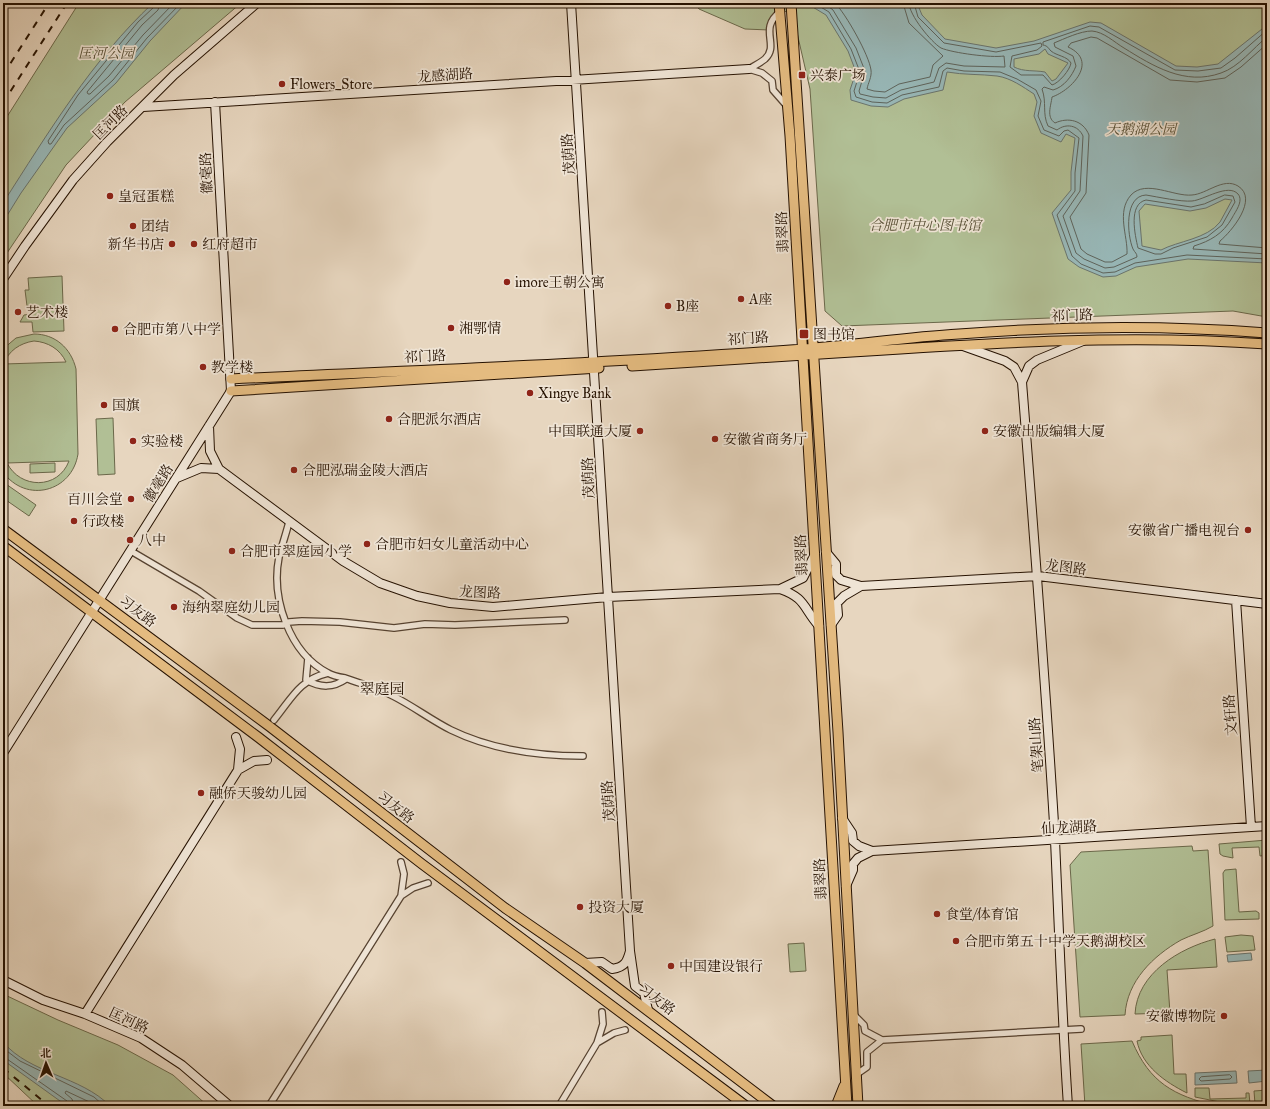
<svg xmlns="http://www.w3.org/2000/svg" width="1270" height="1109" font-family="'IM FELL Great Primer','Noto Serif SC',serif">
	<rect width="100%" height="100%" fill="#e7d6bf"/>
	<filter id="stains"><feTurbulence type="fractalNoise" baseFrequency=".005" numOctaves="4"/><feColorMatrix values="0 0 0 0 .2 0 0 0 0 .09 0 0 0 0 .02 0 0 0 .5 -.17"/></filter>
	<radialGradient id="worn" r=".72"><stop offset=".6" stop-color="#630" stop-opacity="0"/><stop offset="1" stop-color="#630" stop-opacity=".3"/></radialGradient>
	<path fill="#b1bf95" stroke="#6b684a" fill-rule="evenodd" d="M 79,3 L 241,3 L 125,102 L 66,165 L 3,259 L 3,123 Z
		M 694,3 L 1267,3 L 1267,317 L 1233,311 L 842,326 L 825,311 L 810,89 L 792,11 L 780,12 L 769,30 L 745,29 L 699,9 Z
		M 62,276 L 64,331 L 33,332 L 32,322 L 20,322 L 24,315 L 32,314 L 32,306 L 27,306 L 25,290 L 29,290 L 28,278 Z
		M 34,334 C 55,334 71,348 76,369 L 78,454 C 72,492 26,504 3,472 L 3,349 L 16,338 ZM 34,341 C 48,342 60,349 66,362 L 4,364 C 8,351 20,343 34,341 ZM 69,461 C 58,490 20,489 7,463 Z
		M 113,418 L 115,474 L 98,475 L 96,419 Z
		M 55,463 L 55,472 L 30,473 L 30,464 Z
		M 3,482 L 36,505 L 29,516 L 3,498 Z
		M 1267,840 L 1267,855 L 1260,856 L 1259,847 L 1232,848 L 1233,858 L 1223,856 L 1220,854 L 1219,844 Z
		M 1192,846 L 1193,851 L 1208,850 L 1213,926 C 1203,932 1191,935 1181,940 C 1153,956 1127,981 1125,1015 L 1080,1017 L 1070,865 L 1081,852 Z
		M 1236,869 L 1239,912 L 1256,911 L 1259,913 L 1259,919 L 1225,920 L 1223,873 L 1225,870 Z
		M 1241,935 L 1253,936 L 1255,950 L 1227,952 L 1225,937 Z
		M 1215,939 L 1217,967 L 1167,970 L 1170,1013 L 1135,1014 C 1137,973 1180,948 1215,939 Z
		M 804,943 L 806,971 L 790,972 L 788,944 Z
		M 3,994 L 58,1020 L 118,1045 L 173,1075 L 208,1106 L 38,1106 L 3,1073 Z
		M 1172,1035 L 1174,1074 L 1186,1074 L 1187,1093 C 1165,1082 1142,1066 1137,1041 L 1141,1040 L 1141,1037 Z
		M 1132,1041 C 1150,1083 1173,1095 1216,1106 L 1085,1106 L 1081,1044 Z
		M 1195,1088 L 1209,1088 L 1210,1099 L 1246,1098 L 1246,1093 L 1249,1093 L 1250,1104 L 1225,1103 L 1195,1097 Z
		M 1267,1090 L 1267,1103 L 1255,1104 L 1254,1091 Z"/>
	<path fill="#98b8b8" stroke="#6a756e" fill-rule="evenodd" d="M 153,3 L 186,3 L 150,41 L 116,83 L 67,128 L 21,193 L 3,222 L 3,203 C 48,133 92,60 153,3 Z
		M 806,3 L 917,3 L 922,15 L 945,39 L 996,48 L 1034,41 L 1090,22 L 1101,23 L 1176,66 L 1197,67 L 1218,64 L 1267,25 L 1267,263 L 1188,259 L 1136,267 L 1116,276 L 1103,277 L 1079,267 L 1068,259 L 1052,213 L 1071,190 L 1071,172 L 1075,138 L 1066,134 L 1061,142 L 1041,133 L 1034,116 L 1037,102 L 1034,94 C 1023,87 1011,78 997,76 C 980,74 964,75 947,72 L 943,90 L 904,99 L 888,107 L 871,106 L 851,100 L 850,90 L 856,72 L 848,51 L 826,15 ZM 1045,49 L 1048,54 L 1068,63 L 1056,79 L 1052,81 L 1045,72 C 1034,70 1024,72 1014,67 L 1014,59 L 1039,54 ZM 1225,199 L 1232,200 C 1228,207 1224,215 1220,222 C 1207,239 1178,241 1161,250 L 1142,246 L 1139,211 L 1145,204 L 1190,211 L 1206,208 Z
		M 1251,953 L 1252,960 L 1228,962 L 1227,955 Z
		M 3,1042 C 30,1074 81,1076 110,1106 L 67,1106 L 3,1060 Z
		M 1267,1070 L 1267,1081 L 1249,1083 L 1248,1071 Z
		M 1236,1071 L 1237,1083 L 1195,1085 L 1195,1073 Z"/>
	<g fill="none" stroke-linecap="round" stroke-linejoin="round">
		<path stroke="#5e645c" stroke-width="1" d="M 155,3 L 154,7 L 138,22 L 78,95 L 48,141 L 49,144 L 51,144 L 64,125 L 113,80 L 147,38 L 181,3
			M 160,3 L 158,10 L 142,25 L 87,92 L 88,94 L 90,94 L 109,76 L 143,35 L 174,3
			M 814,3 L 829,12 L 851,49 L 860,72 L 854,91 L 856,97 L 872,102 L 887,103 L 902,95 L 939,87 L 943,71 L 947,68 L 964,71 L 1000,72 L 1017,79 L 1036,90 L 1041,101 L 1038,116 L 1044,130 L 1059,136 L 1064,131 L 1068,130 L 1079,138 L 1075,173 L 1075,191 L 1057,215 L 1072,256 L 1081,264 L 1103,273 L 1115,272 L 1135,263 L 1187,255 L 1267,259
			M 824,3 L 833,10 L 856,48 L 865,71 L 859,91 L 860,94 L 873,97 L 886,98 L 901,90 L 934,82 L 939,68 L 946,63 L 964,66 L 1005,67 L 1004,56 C 991,58 953,53 941,48 C 931,42 909,15 909,3
			M 835,3 C 846,14 869,55 871,70 C 872,77 868,83 867,89 L 874,91 L 885,92 L 899,84 L 930,77 L 933,65 L 943,56 L 909,23 L 903,3
			M 914,3 L 918,17 L 944,43 L 996,52 L 1041,43 L 1042,46 L 1037,50 L 1012,56 L 1010,67 L 1021,75 L 1043,75 L 1052,85 C 1059,83 1070,70 1071,63 C 1067,56 1057,56 1051,51 C 1048,48 1048,46 1043,45 L 1043,42 L 1090,26 L 1099,27 L 1175,70 L 1198,71 L 1221,68 L 1235,58 L 1267,30
			M 1267,37 C 1253,48 1239,67 1221,73 C 1185,86 1153,66 1124,48 C 1114,42 1104,32 1092,31 C 1080,31 1064,39 1054,43 L 1055,47 L 1073,56 L 1076,66 C 1072,76 1064,87 1053,90 L 1044,87 L 1042,89 C 1047,103 1042,113 1048,126 L 1057,130 C 1066,123 1078,125 1083,136 L 1080,191 L 1063,216 L 1076,253 L 1084,259 L 1105,268 L 1114,267 L 1137,257 C 1137,253 1135,253 1133,249 C 1127,235 1124,196 1146,195 C 1158,197 1181,202 1192,201 C 1204,200 1228,183 1238,194 C 1244,201 1235,212 1232,218 C 1223,234 1210,241 1194,246 L 1193,249 L 1267,254
			M 1267,44 L 1241,67 L 1225,78 L 1197,82 L 1170,80 L 1097,38 L 1091,37 L 1071,43 L 1068,47 C 1099,61 1072,90 1052,97 C 1051,106 1046,117 1055,123 C 1068,117 1083,120 1089,135 L 1086,193 L 1070,217 L 1081,249 L 1087,254 L 1105,262 L 1112,262 L 1127,254 C 1128,236 1116,212 1131,195 C 1146,179 1174,197 1192,195 C 1207,194 1223,177 1238,186 C 1259,199 1231,232 1220,241 L 1219,244 L 1267,248
			M 1225,195 L 1233,196 L 1235,202 L 1222,225 L 1207,237 L 1173,248 L 1161,254 L 1155,254 L 1138,248 C 1135,235 1128,204 1146,200 L 1191,207 L 1204,204 Z
			M 3,1048 L 20,1061 L 94,1097 L 104,1106
			M 3,1058 L 7,1059 L 67,1101 L 69,1106
			M 1230,1075 L 1232,1077 L 1230,1079 L 1201,1081 L 1199,1079 L 1201,1077 Z
			M 74,1106 L 72,1099 L 65,1093 L 66,1091 L 98,1106"/>
		<defs>
			<path id="street" d="M 780,12 C 758,29 780,45 765,59 C 760,63 754,66 749,69 L 762,73 L 772,81 L 773,90 L 787,106
				M 289,522 C 286,534 282,545 279,557 C 271,598 289,653 328,673 C 333,676 339,677 345,678 C 361,684 378,688 393,696 C 413,706 431,720 451,730 C 492,750 537,756 583,756
				M 131,551 L 199,591 L 237,618 L 252,625 L 283,625 L 289,622 L 302,621 L 340,622 L 394,628 L 425,624 L 455,625 L 565,620
				M 308,658 L 306,680 C 321,688 333,688 346,679
				M 274,720 C 292,698 299,680 328,673
				M 401,862 L 404,874 L 401,896 L 413,888 L 428,883
				M 602,1012 L 603,1024 L 597,1043 L 614,1033 L 625,1030
				M 854,1015 L 864,1025 L 865,1031 L 882,1040 L 867,1052 L 867,1067 L 857,1074
				M 882,1040 L 1081,1029
				M 269,1106 L 401,896
				M 559,1106 L 597,1043"/>
			<path id="secondary" d="M 571,3 L 630,951
				M 143,107 L 749,69
				M 3,279 L 25,246 L 73,180 L 107,142 L 174,75 L 257,3
				M 963,346 L 1005,361 L 1014,367 L 1022,382 L 1029,366 L 1037,360 L 1083,341
				M 1022,382 C 1034,535 1046,687 1055,840 C 1059,929 1062,1017 1068,1106
				M 219,469 L 343,561 L 380,583 L 417,596 L 450,603 L 493,607 L 608,597 L 780,589
				M 177,478 L 201,468 L 219,469 L 210,451 L 209,426
				M 826,552 L 836,564 L 836,575 L 841,580 L 861,586 L 844,596 L 837,603 L 838,615 L 831,625
				M 815,554 L 803,578 L 780,589 C 806,598 803,608 819,626
				M 861,586 L 1038,576 L 1267,604
				M 1236,600 L 1251,827
				M 236,737 L 240,749 L 238,770 L 254,761 L 267,760
				M 3,753 L 231,391 L 215,102
				M 842,818 L 852,833 L 853,841 L 859,846 L 872,851 L 858,858 L 853,864 L 853,870 L 846,886
				M 872,851 L 1267,826
				M 585,963 L 602,962 L 612,969 C 625,967 627,962 630,951 L 635,986 L 644,993 L 648,1010
				M 3,980 L 43,1000 L 85,1014 L 141,1038 L 182,1065 L 230,1106
				M 85,1014 L 238,770"/>
			<path id="primary" d="M 779,3 L 790,136 L 847,1106
				M 791,3 L 838,732 L 858,1106
				M 632,366 C 705,361 779,357 852,352 C 990,343 1128,334 1267,344
				M 231,379 C 422,370 613,363 804,349 C 856,345 907,337 959,334 C 1062,326 1165,325 1267,333
				M 231,391 L 599,368
				M 3,529 L 269,726 L 505,908 L 585,963 L 773,1106
				M 3,546 L 258,737 L 422,864 L 746,1106
				M 836,1106 L 844,1086"/>
		</defs>
		<use href="#street" stroke="#564230" stroke-width="8"/>
		<use href="#secondary" stroke="#251100" stroke-width="10"/>
		<use href="#primary" stroke="#251100" stroke-width="11"/>
		<use href="#street" stroke="#efe4d5" stroke-width="5.5"/>
		<use href="#secondary" stroke="#efe4d5" stroke-width="8"/>
		<use href="#primary" stroke="#e4bb80" stroke-width="9"/>
		<path stroke="#251100" stroke-width="2" stroke-dasharray="7 7" stroke-linecap="butt" d="M 3,75 L 49,3
			M 3,103 L 67,3
			M 3,1068 L 49,1106"/>
	</g>
	<g fill="#8f2418" stroke="#efe4d5" stroke-width="1.5">
		<rect x="798" y="71" width="8" height="8" rx="2"/>
		<circle cx="282" cy="84" r="4"/>
		<circle cx="110" cy="196" r="4"/>
		<circle cx="133" cy="226" r="4"/>
		<circle cx="172" cy="244" r="4"/>
		<circle cx="194" cy="244" r="4"/>
		<circle cx="507" cy="282" r="4"/>
		<circle cx="741" cy="299" r="4"/>
		<circle cx="668" cy="306" r="4"/>
		<circle cx="18" cy="312" r="4"/>
		<circle cx="451" cy="328" r="4"/>
		<circle cx="115" cy="329" r="4"/>
		<rect x="799" y="329" width="10" height="10" rx="2"/>
		<circle cx="203" cy="367" r="4"/>
		<circle cx="530" cy="393" r="4"/>
		<circle cx="104" cy="405" r="4"/>
		<circle cx="389" cy="419" r="4"/>
		<circle cx="640" cy="431" r="4"/>
		<circle cx="985" cy="431" r="4"/>
		<circle cx="715" cy="439" r="4"/>
		<circle cx="133" cy="441" r="4"/>
		<circle cx="294" cy="470" r="4"/>
		<circle cx="131" cy="499" r="4"/>
		<circle cx="74" cy="521" r="4"/>
		<circle cx="1248" cy="530" r="4"/>
		<circle cx="130" cy="540" r="4"/>
		<circle cx="367" cy="544" r="4"/>
		<circle cx="232" cy="551" r="4"/>
		<circle cx="174" cy="607" r="4"/>
		<circle cx="201" cy="793" r="4"/>
		<circle cx="580" cy="907" r="4"/>
		<circle cx="937" cy="914" r="4"/>
		<circle cx="956" cy="941" r="4"/>
		<circle cx="671" cy="966" r="4"/>
		<circle cx="1224" cy="1016" r="4"/>
	</g>
	<g text-anchor="middle" stroke-width="3.5" stroke-linejoin="round" paint-order="stroke">
		<g font-size="14" font-style="italic" fill="#564e34" stroke="#efe4d5">
			<text x="106" y="58">匡河公园</text>
			<text x="1141" y="134">天鹅湖公园</text>
			<text x="925" y="230">合肥市中心图书馆</text>
		</g>
		<g font-size="14" fill="#251100" stroke="#efe4d5">
			<text transform="translate(445 75) rotate(-4)" y="5">龙感湖路</text>
			<text transform="translate(110 122) rotate(-45)" y="5">匡河路</text>
			<text transform="translate(568 154) rotate(-94)" y="5">茂荫路</text>
			<text transform="translate(206 173) rotate(-93)" y="5">徽毫路</text>
			<text transform="translate(782 232) rotate(-93)" y="5">翡翠路</text>
			<text transform="translate(1072 315) rotate(-2)" y="5">祁门路</text>
			<text transform="translate(748 338) rotate(-4)" y="5">祁门路</text>
			<text transform="translate(425 356) rotate(-3)" y="5">祁门路</text>
			<text transform="translate(588 478) rotate(-93)" y="5">茂荫路</text>
			<text transform="translate(158 483) rotate(-58)" y="5">徽毫路</text>
			<text transform="translate(801 555) rotate(-93)" y="5">翡翠路</text>
			<text transform="translate(1066 567) rotate(7)" y="5">龙图路</text>
			<text transform="translate(480 592) rotate(3)" y="5">龙图路</text>
			<text transform="translate(138 611) rotate(37)" y="5">习友路</text>
			<text transform="translate(1230 715) rotate(-94)" y="5">文轩路</text>
			<text transform="translate(1036 745) rotate(-94)" y="5">笔架山路</text>
			<text transform="translate(608 801) rotate(-94)" y="5">茂荫路</text>
			<text transform="translate(396 807) rotate(38)" y="5">习友路</text>
			<text transform="translate(1069 827) rotate(-3)" y="5">仙龙湖路</text>
			<text transform="translate(820 879) rotate(-93)" y="5">翡翠路</text>
			<text transform="translate(657 999) rotate(37)" y="5">习友路</text>
			<text transform="translate(129 1020) rotate(25)" y="5">匡河路</text>
		</g>
		<g font-size="14" fill="#251100" stroke="#efe4d5" text-anchor="start">
			<text x="810" y="80">兴泰广场</text>
			<text x="290" y="89">Flowers_Store</text>
			<text x="118" y="201">皇冠蛋糕</text>
			<text x="141" y="231">团结</text>
			<text x="164" y="249" text-anchor="end">新华书店</text>
			<text x="202" y="249">红府超市</text>
			<text x="515" y="287">imore王朝公寓</text>
			<text x="749" y="304">A座</text>
			<text x="676" y="311">B座</text>
			<text x="26" y="317">艺术楼</text>
			<text x="459" y="333">湘鄂情</text>
			<text x="123" y="334">合肥市第八中学</text>
			<text x="813" y="339">图书馆</text>
			<text x="211" y="372">教学楼</text>
			<text x="538" y="398">Xingye Bank</text>
			<text x="112" y="410">国旗</text>
			<text x="397" y="424">合肥派尔酒店</text>
			<text x="632" y="436" text-anchor="end">中国联通大厦</text>
			<text x="993" y="436">安徽出版编辑大厦</text>
			<text x="723" y="444">安徽省商务厅</text>
			<text x="141" y="446">实验楼</text>
			<text x="302" y="475">合肥泓瑞金陵大酒店</text>
			<text x="123" y="504" text-anchor="end">百川会堂</text>
			<text x="82" y="526">行政楼</text>
			<text x="1240" y="535" text-anchor="end">安徽省广播电视台</text>
			<text x="138" y="545">八中</text>
			<text x="375" y="549">合肥市妇女儿童活动中心</text>
			<text x="240" y="556">合肥市翠庭园小学</text>
			<text x="182" y="612">海纳翠庭幼儿园</text>
			<text x="209" y="798">融侨天骏幼儿园</text>
			<text x="588" y="912">投资大厦</text>
			<text x="945" y="919">食堂/体育馆</text>
			<text x="964" y="946">合肥市第五十中学天鹅湖校区</text>
			<text x="679" y="971">中国建设银行</text>
			<text x="1216" y="1021" text-anchor="end">安徽博物院</text>
		</g>
		<g font-size="15" fill="#251100" stroke="#efe4d5">
			<text x="382" y="694">翠庭园</text>
		</g>
	</g>
	<rect width="1270" height="1109" fill="none" stroke="#e7d6bf" stroke-width="16"/>
	<rect x="4" y="4" width="1262" height="1101" fill="none" stroke="#251100" stroke-width="2"/>
	<rect x="8" y="8" width="1254" height="1093" fill="none" stroke="#251100"/>
	<g transform="translate(46 1063) rotate(358)" stroke="#efe4d5" stroke-width="3" paint-order="stroke">
	<path d="M0-3L7 15L0 10L-7 15Z" fill="#251100"/>
	<text y="-6" font-size="11" font-weight="bold" text-anchor="middle" fill="#251100">北</text>
	</g>
	<rect width="100%" height="100%" filter="url(#stains)"/>
	<rect width="100%" height="100%" fill="url(#worn)"/>
</svg>
